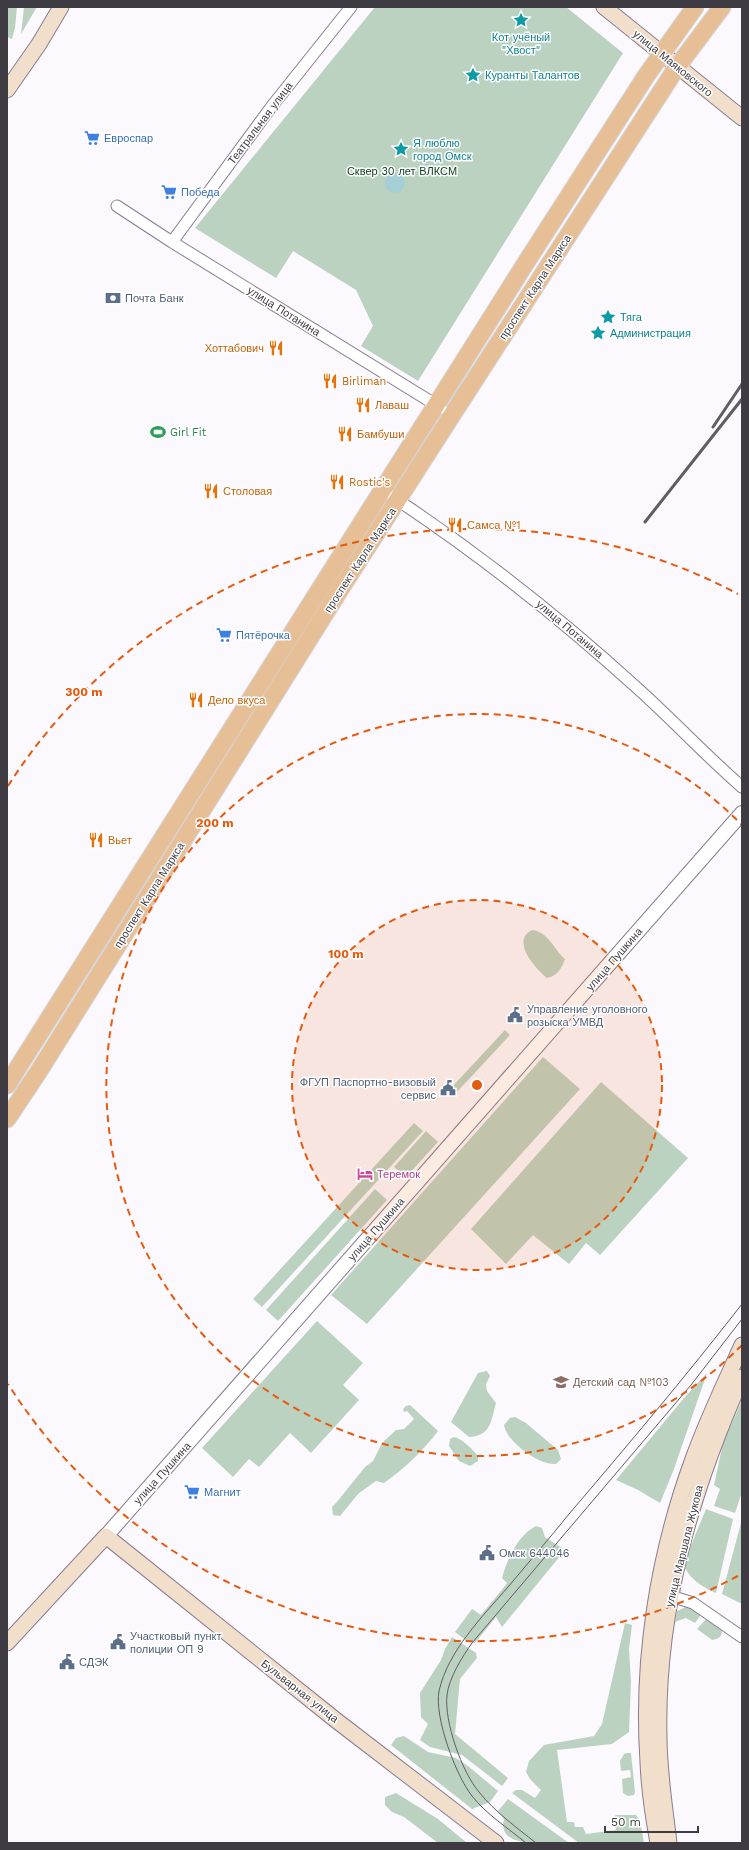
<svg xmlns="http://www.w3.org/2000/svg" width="749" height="1850" font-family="'Work Sans',sans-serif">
	<rect width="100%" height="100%" fill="#fbf9fd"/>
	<path fill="#bcd2c1" d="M 7,7 L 17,7 L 15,28 L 12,39 L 7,37 Z
		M 24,7 L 37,7 L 21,34 Z
		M 375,7 L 566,7 L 623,53 L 418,381 L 361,346 L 373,326 L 356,290 L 293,251 L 276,278 L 195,228 Z
		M 532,930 C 549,932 554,950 565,959 C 562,968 557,976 547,978 C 536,969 510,941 532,930 Z
		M 505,1030 L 510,1035 L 456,1093 L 451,1088 Z
		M 543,1057 L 580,1089 L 367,1324 L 331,1295 Z
		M 601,1082 L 688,1158 L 600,1255 L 586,1243 L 569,1264 L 533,1235 L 506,1264 L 471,1229 Z
		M 414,1123 L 423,1131 L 262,1307 L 253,1299 Z
		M 426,1131 L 438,1142 L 406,1177 L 394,1167 Z
		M 375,1189 L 387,1200 L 278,1321 L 266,1310 Z
		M 317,1321 L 363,1363 L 343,1385 L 359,1400 L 311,1453 L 290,1433 L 259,1467 L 249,1459 L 233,1477 L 202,1448 Z
		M 487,1371 L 490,1376 L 486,1384 L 487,1391 L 496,1403 C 491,1421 491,1436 469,1437 L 451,1422 L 478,1373 Z
		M 707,1373 L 674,1469 L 660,1503 L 638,1490 L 616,1480 L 684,1398 Z
		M 742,1400 L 742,1492 L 735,1513 L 714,1506 L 720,1489 L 714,1485 L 723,1443 Z
		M 410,1405 L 438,1431 C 423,1451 404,1469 384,1483 L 376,1481 L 359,1493 L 340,1516 L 333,1515 L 332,1507 L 336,1503 L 365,1467 L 373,1461 L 382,1443 L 396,1430 L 404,1429 L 414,1419 L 407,1411 L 404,1412 L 403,1409 L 406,1406 Z
		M 515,1417 L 526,1423 L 558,1450 L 561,1459 L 556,1464 C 539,1466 506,1441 504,1425 L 510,1418 Z
		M 454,1437 C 464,1440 471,1448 478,1456 L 478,1461 L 470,1466 L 459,1461 L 449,1446 L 450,1439 Z
		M 706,1509 L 733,1519 L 716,1593 C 704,1588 691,1580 685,1568 L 689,1550 Z
		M 742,1519 L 742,1604 L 722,1594 Z
		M 536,1526 L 542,1528 L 545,1537 L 565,1550 L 502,1627 L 496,1617 L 475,1643 L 468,1642 L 455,1632 L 472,1609 L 481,1615 L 505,1586 L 507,1583 L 502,1578 C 507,1559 518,1535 536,1526 Z
		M 686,1607 L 690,1607 L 702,1613 L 695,1623 L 686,1618 L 675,1622 L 677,1611 Z
		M 707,1618 L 722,1631 C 722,1637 718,1639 712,1640 L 697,1629 Z
		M 625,1623 L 632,1625 L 629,1649 L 631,1682 L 629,1732 L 612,1744 L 557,1750 L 567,1822 L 574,1822 L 575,1827 L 583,1827 L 586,1834 L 616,1830 L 613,1818 L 616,1815 L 636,1815 L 640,1820 L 644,1843 L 579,1843 L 512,1793 L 516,1790 L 522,1790 L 535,1798 L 541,1790 L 530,1779 L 526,1772 L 529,1761 L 544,1745 L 594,1736 L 602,1724 Z
		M 452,1637 L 476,1653 L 477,1658 L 460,1679 L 455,1734 L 508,1778 L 502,1786 L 462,1755 L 430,1747 L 420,1740 L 428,1724 L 421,1717 L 420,1693 L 441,1660 L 445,1649 Z
		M 404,1736 L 428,1752 L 456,1758 L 468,1766 L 498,1791 L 490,1802 L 472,1809 L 391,1745 L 396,1738 Z
		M 627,1753 L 631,1753 L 635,1792 L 634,1795 L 628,1796 L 623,1793 L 622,1779 L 631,1777 L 630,1770 L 621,1771 L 620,1761 L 624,1754 Z
		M 396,1793 L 438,1819 L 467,1843 L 438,1843 L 404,1817 L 392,1812 L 385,1805 L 385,1797 Z
		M 508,1799 L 569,1843 C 549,1843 496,1850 504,1819 L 498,1811 Z"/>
	<path fill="#a4cfd7" d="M385 183a10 10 0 1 1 20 0a10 10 0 1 1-20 0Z"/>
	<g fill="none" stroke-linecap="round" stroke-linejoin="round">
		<defs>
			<path id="minor" d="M 117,206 L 172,242 L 441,408
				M 172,242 L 272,106 L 351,7
				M 393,497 C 479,554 560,618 636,687 C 672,719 705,755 742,787
				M 664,1594 L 693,1603 L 742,1637"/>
			<path id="tertiary" d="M 106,1536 L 742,813"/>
			<path id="secondary" d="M 604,7 L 742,118
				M 7,90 L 39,44 L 61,7
				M 7,1643 L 106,1536 L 337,1721 L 496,1843
				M 658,1843 C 653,1816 649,1789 648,1762 C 641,1660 658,1554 693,1459 C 707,1420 725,1383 742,1345
				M 669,1843 C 665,1808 659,1773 659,1737 C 656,1610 691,1492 742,1377"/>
			<path id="primary" d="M 7,1085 L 527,261 L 646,76 L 695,7
				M 7,1119 L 39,1071 L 341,588 L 452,415 L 677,67 L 722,7"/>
		</defs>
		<use href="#minor" stroke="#877d91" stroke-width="13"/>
		<use href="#tertiary" stroke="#877d91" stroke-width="16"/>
		<use href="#secondary" stroke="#877d91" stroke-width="17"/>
		<use href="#primary" stroke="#d5d4d6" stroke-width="19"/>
		<use href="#minor" stroke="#fff" stroke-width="11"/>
		<use href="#tertiary" stroke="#fff" stroke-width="14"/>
		<use href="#secondary" stroke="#f2dfcb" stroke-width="15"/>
		<use href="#primary" stroke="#e6bf97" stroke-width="17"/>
		<path stroke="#605c64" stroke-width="1" d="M 526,1843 C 508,1828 486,1814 472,1796 C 456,1776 434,1717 439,1691 C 448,1651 482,1617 508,1587 C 528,1563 549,1539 569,1514 C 628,1445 686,1376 742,1304
			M 536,1843 C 516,1827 495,1812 479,1792 C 462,1772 444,1722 447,1695 C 449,1678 462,1657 472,1643 L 691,1385 L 742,1319"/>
		<path stroke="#605c64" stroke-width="3" d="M 713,427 L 742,384
			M 645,522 L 742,399"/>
	</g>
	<circle cx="477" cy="1085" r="185" fill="#e8590c" fill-opacity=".12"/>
	<g fill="none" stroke="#e8590c" stroke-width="2" stroke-dasharray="7 5">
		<circle cx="477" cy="1085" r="185"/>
		<path d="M742 1345A371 371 0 1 1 742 825"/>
		<path d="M738 1576A556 556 0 0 1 8 1384M8 786A556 556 0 0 1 738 594"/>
	</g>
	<defs>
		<symbol id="sight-bare" viewBox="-9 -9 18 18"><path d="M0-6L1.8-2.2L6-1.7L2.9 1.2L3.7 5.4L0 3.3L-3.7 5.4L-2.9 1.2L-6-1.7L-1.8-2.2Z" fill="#0f9aa8" stroke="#fff" stroke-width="2.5" paint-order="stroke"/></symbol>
		<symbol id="supermarket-bare" viewBox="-9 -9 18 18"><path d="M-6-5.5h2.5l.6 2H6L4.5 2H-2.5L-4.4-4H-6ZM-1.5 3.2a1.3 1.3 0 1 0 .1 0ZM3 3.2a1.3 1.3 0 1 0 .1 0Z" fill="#3f7fe0" stroke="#fff" stroke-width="2.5" paint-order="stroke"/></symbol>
		<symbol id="bank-bare" viewBox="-9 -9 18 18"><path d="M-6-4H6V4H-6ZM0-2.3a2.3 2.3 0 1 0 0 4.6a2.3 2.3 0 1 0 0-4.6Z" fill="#5c6f8a" stroke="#fff" stroke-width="2.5" paint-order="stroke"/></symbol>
		<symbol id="restaurant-bare" viewBox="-9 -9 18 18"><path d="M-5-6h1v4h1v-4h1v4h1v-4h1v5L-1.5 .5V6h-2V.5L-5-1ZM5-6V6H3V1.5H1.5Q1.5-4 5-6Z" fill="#e8710a" stroke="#fff" stroke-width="2.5" paint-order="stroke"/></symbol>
		<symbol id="stadium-bare" viewBox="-9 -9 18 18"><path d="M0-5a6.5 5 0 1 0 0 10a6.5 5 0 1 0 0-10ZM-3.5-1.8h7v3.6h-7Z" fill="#2e9e5b" stroke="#fff" stroke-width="2.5" paint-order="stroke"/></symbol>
		<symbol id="civic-bare" viewBox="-9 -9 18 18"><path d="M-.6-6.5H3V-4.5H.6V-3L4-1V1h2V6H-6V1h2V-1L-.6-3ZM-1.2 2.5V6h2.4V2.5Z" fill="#5c6f8a" stroke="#fff" stroke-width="2.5" paint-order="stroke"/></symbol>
		<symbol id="hotel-bare" viewBox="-9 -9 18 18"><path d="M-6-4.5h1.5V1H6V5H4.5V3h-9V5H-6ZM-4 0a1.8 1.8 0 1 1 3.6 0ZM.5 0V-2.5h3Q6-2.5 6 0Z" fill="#d1479c" stroke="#fff" stroke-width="2.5" paint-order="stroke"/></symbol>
		<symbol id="school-bare" viewBox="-9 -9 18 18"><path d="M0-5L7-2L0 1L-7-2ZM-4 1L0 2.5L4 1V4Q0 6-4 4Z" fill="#8d6e63" stroke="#fff" stroke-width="2.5" paint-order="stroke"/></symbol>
	</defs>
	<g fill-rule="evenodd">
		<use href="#sight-bare" x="510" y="9" width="22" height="22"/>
		<use href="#sight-bare" x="462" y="64" width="22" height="22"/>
		<use href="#supermarket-bare" x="81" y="127" width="22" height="22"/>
		<use href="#sight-bare" x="390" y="138" width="22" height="22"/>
		<use href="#supermarket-bare" x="158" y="181" width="22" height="22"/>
		<use href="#bank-bare" x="102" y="287" width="22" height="22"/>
		<use href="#sight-bare" x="597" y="306" width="22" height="22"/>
		<use href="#sight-bare" x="587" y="322" width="22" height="22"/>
		<use href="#restaurant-bare" x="265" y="337" width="22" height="22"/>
		<use href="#restaurant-bare" x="319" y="370" width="22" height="22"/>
		<use href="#restaurant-bare" x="352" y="394" width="22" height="22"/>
		<use href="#stadium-bare" x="147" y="421" width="22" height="22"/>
		<use href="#restaurant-bare" x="334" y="423" width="22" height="22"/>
		<use href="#restaurant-bare" x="326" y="471" width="22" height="22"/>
		<use href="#restaurant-bare" x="200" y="480" width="22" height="22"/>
		<use href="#restaurant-bare" x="444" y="514" width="22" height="22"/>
		<use href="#supermarket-bare" x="213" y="624" width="22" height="22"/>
		<use href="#restaurant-bare" x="185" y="689" width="22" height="22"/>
		<use href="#restaurant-bare" x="85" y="829" width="22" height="22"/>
		<use href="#civic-bare" x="504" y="1004" width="22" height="22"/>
		<use href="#civic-bare" x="437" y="1077" width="22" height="22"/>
		<use href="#hotel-bare" x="354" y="1163" width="22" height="22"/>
		<use href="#school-bare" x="550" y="1371" width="22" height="22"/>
		<use href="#supermarket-bare" x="181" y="1481" width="22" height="22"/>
		<use href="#civic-bare" x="476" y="1542" width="22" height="22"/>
		<use href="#civic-bare" x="107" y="1631" width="22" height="22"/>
		<use href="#civic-bare" x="56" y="1651" width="22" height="22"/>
	</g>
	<g text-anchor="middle" stroke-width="3" stroke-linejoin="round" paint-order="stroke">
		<g font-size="11" fill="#0d838f" stroke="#fff" text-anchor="start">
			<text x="521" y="41" text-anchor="middle">Кот учёный<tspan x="521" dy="13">"Хвост"</tspan></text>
			<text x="485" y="79">Куранты Талантов</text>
			<text x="413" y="147">Я люблю<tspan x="413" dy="13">город Омск</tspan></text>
			<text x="620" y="321">Тяга</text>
			<text x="610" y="337">Администрация</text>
		</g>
		<g font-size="11" fill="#3f3b43" stroke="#fff">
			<text transform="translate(673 63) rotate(39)" y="4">улица Маяковского</text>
			<text transform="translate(260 123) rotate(-53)" y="4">Театральная улица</text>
			<text transform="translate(535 287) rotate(-57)" y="4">проспект Карла Маркса</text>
			<text transform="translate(284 311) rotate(32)" y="4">улица Потанина</text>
			<text transform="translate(360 560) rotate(-57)" y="4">проспект Карла Маркса</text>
			<text transform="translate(570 629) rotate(40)" y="4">улица Потанина</text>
			<text transform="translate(149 895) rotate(-58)" y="4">проспект Карла Маркса</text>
			<text transform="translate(614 959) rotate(-49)" y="4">улица Пушкина</text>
			<text transform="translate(376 1229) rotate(-49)" y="4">улица Пушкина</text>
			<text transform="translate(162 1473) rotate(-48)" y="4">улица Пушкина</text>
			<text transform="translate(684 1546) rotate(-76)" y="4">улица Маршала Жукова</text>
			<text transform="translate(300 1691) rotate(38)" y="4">Бульварная улица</text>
		</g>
		<g font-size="11" fill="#366cbe" stroke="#fff" text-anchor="start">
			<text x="104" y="142">Евроспар</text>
			<text x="181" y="196">Победа</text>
			<text x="236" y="639">Пятёрочка</text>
			<text x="204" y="1496">Магнит</text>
		</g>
		<g font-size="11" fill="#0c4020" stroke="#fff">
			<text x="402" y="175">Сквер 30 лет ВЛКСМ</text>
		</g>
		<g font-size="11" fill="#4e5e75" stroke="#fff" text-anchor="start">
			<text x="125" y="302">Почта Банк</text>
			<text x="527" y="1013">Управление уголовного<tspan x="527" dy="13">розыска УМВД</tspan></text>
			<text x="436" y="1086" text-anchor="end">ФГУП Паспортно-визовый<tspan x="436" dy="13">сервис</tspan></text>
			<text x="499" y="1557">Омск 644046</text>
			<text x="130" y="1640">Участковый пункт<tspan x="130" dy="13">полиции ОП 9</tspan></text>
			<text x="79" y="1666">СДЭК</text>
		</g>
		<g font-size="11" fill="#c56008" stroke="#fff" text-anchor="start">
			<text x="264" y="352" text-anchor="end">Хоттабович</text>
			<text x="342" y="385">Birliman</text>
			<text x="375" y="409">Лаваш</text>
			<text x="357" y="438">Бамбуши</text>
			<text x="349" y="486">Rostic's</text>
			<text x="223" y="495">Столовая</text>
			<text x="467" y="529">Самса №1</text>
			<text x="208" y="704">Дело вкуса</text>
			<text x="108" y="844">Вьет</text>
		</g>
		<g font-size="11" fill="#27864d" stroke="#fff" text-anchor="start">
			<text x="170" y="436">Girl Fit</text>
		</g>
		<g font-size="11" fill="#b23c85" stroke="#fff" text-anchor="start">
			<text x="377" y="1178">Теремок</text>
		</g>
		<g font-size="11" fill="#785e54" stroke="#fff" text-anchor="start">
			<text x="573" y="1386">Детский сад №103</text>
		</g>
	</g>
	<circle cx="477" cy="1085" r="6" fill="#e8590c" stroke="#fff" stroke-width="2"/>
	<g font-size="12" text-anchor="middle" font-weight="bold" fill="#e8590c" stroke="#fff" stroke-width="3" stroke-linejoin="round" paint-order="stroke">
		<text x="84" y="696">300 m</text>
		<text x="215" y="827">200 m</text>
		<text x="346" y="958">100 m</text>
	</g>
	<rect width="749" height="1850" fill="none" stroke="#3f3b43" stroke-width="16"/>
	<path d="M605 1826v6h93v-6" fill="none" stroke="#3f3b43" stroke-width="2"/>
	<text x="611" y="1826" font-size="12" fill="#3f3b43" stroke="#ffffff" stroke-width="3" paint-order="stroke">50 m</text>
</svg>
